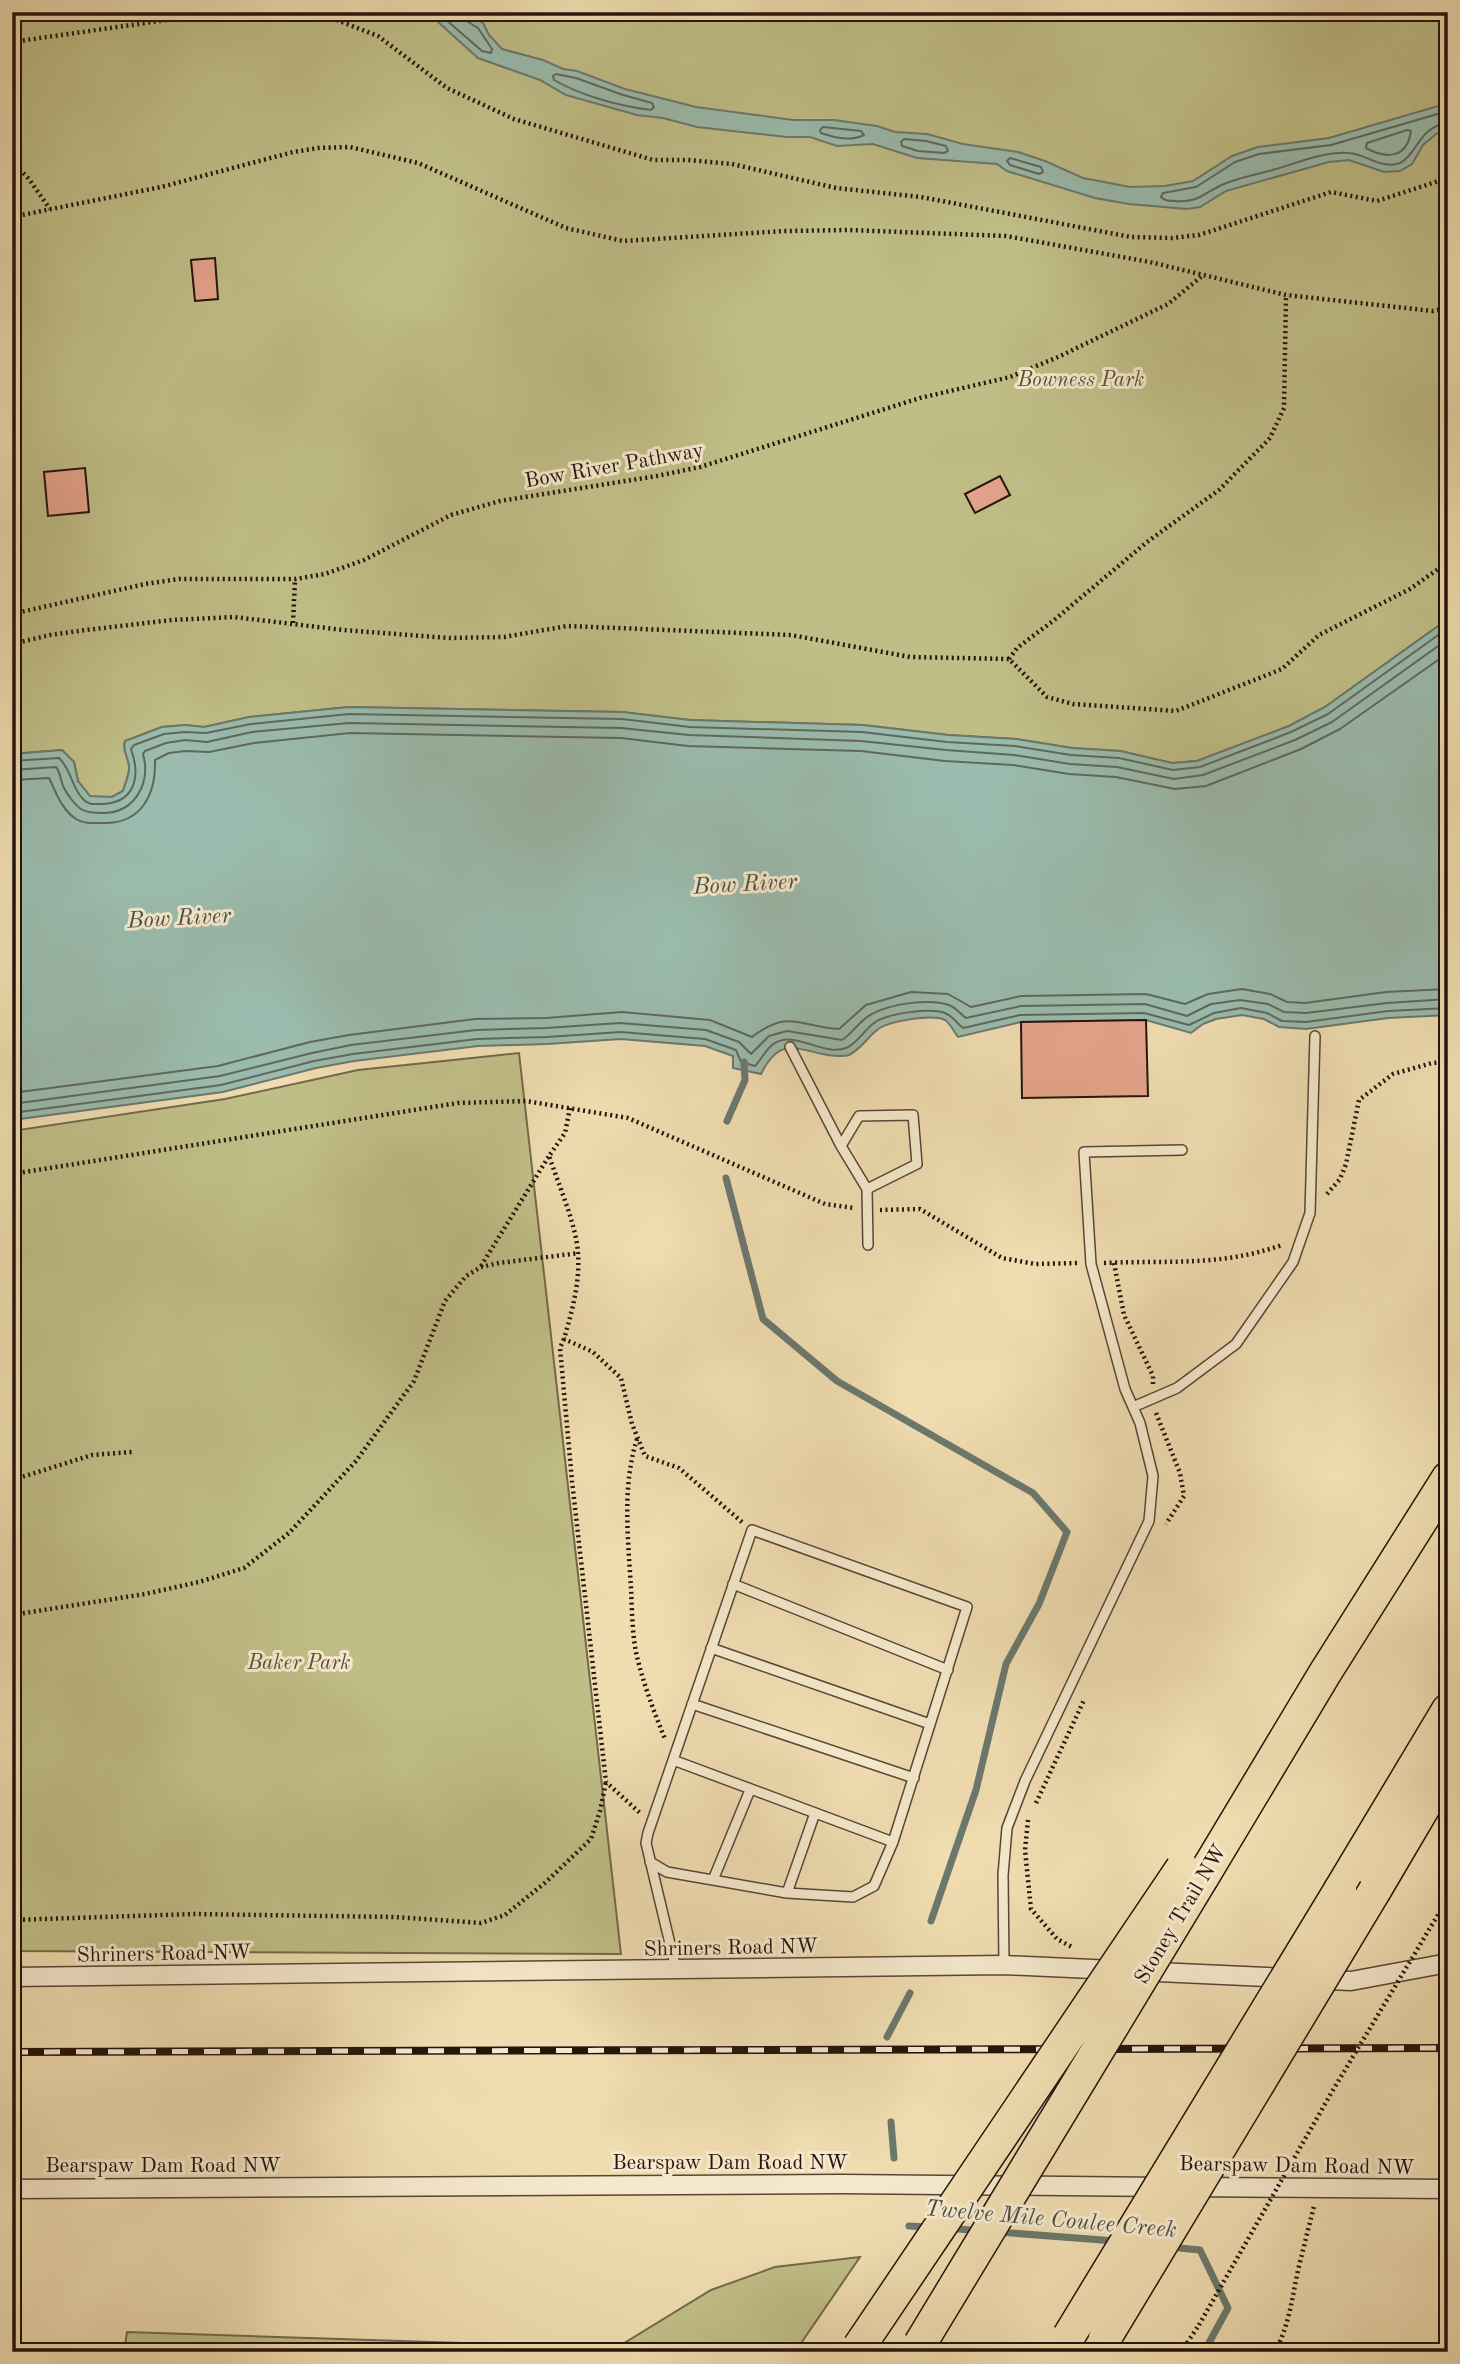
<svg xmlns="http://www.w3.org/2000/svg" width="1460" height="2364" font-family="'Old Standard TT',serif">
	<rect width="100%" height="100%" fill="#efdcb0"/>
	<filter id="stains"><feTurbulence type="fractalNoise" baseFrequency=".00286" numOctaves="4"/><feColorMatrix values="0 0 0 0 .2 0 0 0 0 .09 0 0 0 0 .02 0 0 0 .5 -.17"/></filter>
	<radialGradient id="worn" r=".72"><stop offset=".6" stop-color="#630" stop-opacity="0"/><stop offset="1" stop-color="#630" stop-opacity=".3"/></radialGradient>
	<path fill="#c0be87" stroke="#72694a" stroke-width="2" d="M 12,12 L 1448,12 L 1448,619 L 1325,707 L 1289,726 L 1197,761 L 1172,763 L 1120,751 L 1072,748 L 1016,739 L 948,735 L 863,725 L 690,720 L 622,712 L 349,707 L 250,717 L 204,727 L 185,725 L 162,727 L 125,741 C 122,751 128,756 129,766 C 130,775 125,783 123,791 L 112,797 L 90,797 L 78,781 L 74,762 L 62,750 L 12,754 Z
		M 519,1053 L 621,1954 L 12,1951 L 12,1131 L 225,1099 L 358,1070 Z
		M 860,2257 L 795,2352 L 124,2352 L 127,2332 L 616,2348 L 711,2290 L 775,2267 Z"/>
	<path fill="#9abbad" stroke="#6b786d" stroke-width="2" d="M 427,12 L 464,12 L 483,23 L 489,35 L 502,49 L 543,60 L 563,69 L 577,71 L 625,89 L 696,107 L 793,120 L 834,120 L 877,126 L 895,132 L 927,134 L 963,144 L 1018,152 L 1045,161 L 1083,178 L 1130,187 L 1165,186 L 1193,181 L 1232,156 L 1258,147 L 1329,138 L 1448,103 L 1448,129 L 1436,134 L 1423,145 L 1412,164 L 1400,171 L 1384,172 L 1349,160 L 1329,162 L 1226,191 L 1200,207 L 1187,209 L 1129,204 L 1095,198 L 1007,171 L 997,164 L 917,158 L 873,144 L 837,146 L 810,137 L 787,137 L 697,127 L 663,118 L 637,115 L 566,95 L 540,80 L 478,58 Z
		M 1448,619 L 1448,1015 L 1388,1018 L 1306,1029 L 1279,1027 L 1264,1019 L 1242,1015 L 1216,1019 L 1203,1024 L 1191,1033 L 1146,1020 L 1021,1022 L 958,1037 C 954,1032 950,1023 945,1020 C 931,1014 888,1021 877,1030 C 867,1038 861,1049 849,1055 C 843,1057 834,1056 827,1055 C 794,1048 779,1038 761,1074 L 733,1068 L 733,1056 L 705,1046 L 621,1039 L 547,1044 L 478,1046 L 354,1061 L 316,1068 L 223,1092 L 12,1120 L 12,754 L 62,750 L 74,762 L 78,781 L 90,796 L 112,797 L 123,791 C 125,783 130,775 129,766 C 128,756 122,751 125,741 L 162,727 L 185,725 L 204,727 L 249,717 L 349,707 L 622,712 L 690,720 L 863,725 L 948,735 L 1016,739 L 1072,748 L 1120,751 L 1172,763 L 1197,761 L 1289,726 L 1325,707 Z"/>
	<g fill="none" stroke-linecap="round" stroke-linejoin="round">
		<path stroke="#5f685c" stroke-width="2" d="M 437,12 L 482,51 L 491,53 L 492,49 L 478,28 L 465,20 L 462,12
			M 556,74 L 576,78 L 623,95 L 652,103 L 654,107 L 651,110 C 619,106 582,96 554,80 L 553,76 Z
			M 1448,111 L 1331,145 L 1259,154 L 1235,162 L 1196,187 L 1163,193 L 1161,197 C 1165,201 1169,201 1175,201 C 1200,203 1204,192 1224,184 C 1241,177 1259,174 1276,169 C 1298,163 1325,151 1349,153 C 1366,154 1382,170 1400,163 C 1417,155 1419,126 1448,123
			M 823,127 L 861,131 L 864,135 C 851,142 835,138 821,133 L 820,130 Z
			M 1407,130 L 1411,131 C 1407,159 1386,159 1366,148 L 1367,143 Z
			M 904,139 L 926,141 L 946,146 L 948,151 L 944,153 L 918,151 L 902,146 L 901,142 Z
			M 1010,158 L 1041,167 L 1043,172 L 1039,174 L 1010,165 L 1007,161 Z
			M 12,761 L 59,758 C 72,770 71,788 84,800 C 89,805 94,804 100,804 C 135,804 141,777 131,749 L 134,745 L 164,734 L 185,732 L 206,733 L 251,724 L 349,714 L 622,719 L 690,727 L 862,732 L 947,742 L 1015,746 L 1071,755 L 1119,758 L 1173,770 L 1200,767 L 1291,732 L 1328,714 L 1448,628
			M 12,770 L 56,767 C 61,773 60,780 64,788 C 67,794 75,805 81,809 C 88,814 96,812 103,813 C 135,813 151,783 143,754 L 145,751 L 166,743 L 185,740 L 207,742 L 252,732 L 349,723 L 621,728 L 689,735 L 861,741 L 946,750 L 1014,755 L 1070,764 L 1117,767 L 1174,779 L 1203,775 L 1295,740 L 1332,722 L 1448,639
			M 12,780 L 49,778 C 56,792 61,809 76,819 C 84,824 94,823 103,823 C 141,824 156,795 155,760 L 169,753 L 185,751 L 209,752 L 254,743 L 350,733 L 621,738 L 688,746 L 861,751 L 945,761 L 1013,765 L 1069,774 L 1116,777 L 1175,789 L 1206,786 L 1301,749 L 1340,729 L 1448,653
			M 12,1093 L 218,1066 L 310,1042 L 349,1035 L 475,1019 L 546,1018 L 622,1012 L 710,1020 L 752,1037 C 790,1008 799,1027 839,1029 L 866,1005 L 911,992 L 948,994 L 971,1007 L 1021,996 L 1146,994 L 1185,1004 L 1208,994 L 1242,989 L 1270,994 L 1287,1002 L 1305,1003 L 1386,992 L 1448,989
			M 12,1104 L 220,1076 L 312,1053 L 351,1045 L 476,1030 L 546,1028 L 620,1023 L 706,1030 L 739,1042 L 751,1054 L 769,1036 L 787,1031 L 842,1040 C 853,1033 861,1019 872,1014 C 890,1004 929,998 949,1005 C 957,1008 960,1014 966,1018 L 1021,1006 L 1145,1004 L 1187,1016 L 1211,1004 L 1240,1000 L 1268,1004 L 1284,1012 L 1306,1013 L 1387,1003 L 1448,999
			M 12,1113 L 221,1085 L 314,1061 L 353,1054 L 477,1039 L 547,1037 L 621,1032 L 705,1039 L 736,1050 L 741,1062 L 755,1066 C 761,1060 765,1051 772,1045 C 793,1028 823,1057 846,1048 C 858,1043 864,1030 874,1023 C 887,1013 933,1007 947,1014 C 954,1017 957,1024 963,1028 L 1020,1015 L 1144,1013 L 1189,1025 L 1214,1013 L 1241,1008 L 1267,1013 L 1282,1021 L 1306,1022 L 1388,1011 L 1448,1008"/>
		<path stroke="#6b786d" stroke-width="7" d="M 727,1121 L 745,1080 L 744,1062
			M 726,1178 L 763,1319 L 837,1381 L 1033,1493 L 1067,1532 L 1039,1604 L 1006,1664 L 976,1790 L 931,1921
			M 887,2037 L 910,1993
			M 891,2122 L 894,2158
			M 909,2226 L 930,2227
			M 949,2228 L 979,2231
			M 998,2232 L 1115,2241
			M 1169,2247 L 1200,2250 L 1228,2308 L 1204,2352"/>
	</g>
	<path fill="#e5a48c" stroke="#24140c" stroke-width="2" d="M 215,258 L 218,299 L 195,301 L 191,260 Z
		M 85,468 L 89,512 L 48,516 L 44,472 Z
		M 1000,476 L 1010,495 L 975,513 L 965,494 Z
		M 1146,1020 L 1148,1096 L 1022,1098 L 1021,1022 Z"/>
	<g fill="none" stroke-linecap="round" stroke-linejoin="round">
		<defs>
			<path id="service" d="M 790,1047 L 841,1146
				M 867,1189 L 841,1146 L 859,1116 L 913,1115 L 917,1164 L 867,1189 L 868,1245
				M 1133,1407 L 1177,1388 L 1236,1344 L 1293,1262 L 1310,1213 L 1315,1036
				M 733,1584 L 948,1670
				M 711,1648 L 930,1724
				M 692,1704 L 914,1778
				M 673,1760 L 893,1842
				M 650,1862 L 667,1872 L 787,1893 L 853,1897 L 874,1886 L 893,1842 L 967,1607 L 752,1530 L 648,1833 L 646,1843 L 676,1969
				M 713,1880 L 750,1790
				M 787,1893 L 815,1813
				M 1004,1965 L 1003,1875 L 1007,1828 L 1025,1781 L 1149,1521 L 1153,1476 L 1140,1423 L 1125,1389 L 1091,1264 L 1084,1152 L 1182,1150"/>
			<path id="minor" d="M 12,1977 L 1004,1965 L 1351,1981 L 1448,1963
				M 1192,2187 L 1448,2189
				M 12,2189 L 842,2184 L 1164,2187"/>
			<path id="motorway" d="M 1202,1878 L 1325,1673 L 1448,1478
				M 1340,1890 L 1448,1710
				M 1375,1890 L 1448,1766"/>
		</defs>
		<use href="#service" stroke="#574635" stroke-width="12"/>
		<use href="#minor" stroke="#574635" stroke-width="21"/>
		<use href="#motorway" stroke="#24140c" stroke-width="35"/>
		<path stroke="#24140c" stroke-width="4.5" stroke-dasharray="2 3.5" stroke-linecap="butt" d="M 316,12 L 378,36 L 447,88 L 514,119 L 653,160 L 688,160 L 732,164 L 836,188 L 921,197 L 1131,237 L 1172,238 L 1199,235 L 1331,192 L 1377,201 L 1448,178
			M 12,42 L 223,12
			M 12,161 L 29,179 L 50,209
			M 12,217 L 161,187 L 293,152 L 318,148 L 350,147 L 418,163 L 566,228 L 623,241 L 784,231 L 849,230 L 1006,236 L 1150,262 L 1286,295 L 1433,311 L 1448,308
			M 12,614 L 145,584 L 179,579 L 295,579 L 325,574 L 364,560 L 451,515 L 500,501 L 657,476 L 700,467 L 920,398 L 1010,377 L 1058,357 L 1168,304 L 1202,276
			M 293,623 L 295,579
			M 12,644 L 50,635 L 86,630 L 172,620 L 234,617 L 343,630 L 449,638 L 504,637 L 567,626 L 791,635 L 910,657 L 1009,659 L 1047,697 L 1073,704 L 1176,711 L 1282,669 L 1319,635 L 1410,589 L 1448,562
			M 1009,659 L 1017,648 L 1053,621 L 1147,542 L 1219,490 L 1270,438 L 1284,408 L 1286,295
			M 570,1108 L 565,1133 L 549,1156 C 558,1183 577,1227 578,1254 C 580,1283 572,1311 564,1339 L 593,1352 L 621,1378 L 632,1424 L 645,1456 L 679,1468 L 742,1522
			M 12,1174 L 458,1103 L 526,1101 L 628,1118 L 825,1204 L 854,1208
			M 1327,1194 L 1340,1179 L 1346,1164 L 1359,1100 L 1393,1074 L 1432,1063 L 1448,1062
			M 880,1210 L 920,1209 L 1002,1258 L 1035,1264 L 1078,1263
			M 1104,1263 C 1169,1260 1219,1267 1282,1245
			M 1114,1263 L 1124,1315 L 1153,1376 L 1153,1384
			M 481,1266 L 549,1156
			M 564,1339 L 560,1348 L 572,1481 L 606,1782 L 640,1813
			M 1156,1413 L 1180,1473 L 1184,1496 L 1166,1524
			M 637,1439 C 622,1486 628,1538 631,1588 C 632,1610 632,1635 637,1657 C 644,1685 654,1712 665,1739
			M 12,1477 L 22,1477 L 92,1455 L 132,1452
			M 12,1615 L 145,1594 L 199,1582 L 244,1568 L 289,1533 L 356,1461 L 414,1381 L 445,1301 L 466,1276 L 481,1267 L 499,1263 L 579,1253
			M 1036,1803 L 1084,1700
			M 1028,1820 L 1025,1850 L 1031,1909 L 1057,1939 L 1072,1947
			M 12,1920 L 194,1914 L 395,1917 L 481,1923 L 505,1915 L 546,1882 L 591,1839 L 600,1811 L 606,1782
			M 1181,2352 L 1199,2325
			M 1275,2352 C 1290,2324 1292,2296 1299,2266 C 1304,2246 1309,2226 1314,2206"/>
		<use href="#service" stroke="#f5e8cc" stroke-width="9"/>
		<use href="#minor" stroke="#f5e8cc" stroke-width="18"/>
		<use href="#motorway" stroke="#efdcb0" stroke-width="32"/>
		<defs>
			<path id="rail" d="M 12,2052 L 1448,2048"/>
		</defs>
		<use href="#rail" stroke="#24140c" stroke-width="8"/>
		<use href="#rail" stroke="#f5e8cc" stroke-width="5" stroke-dasharray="16" stroke-linecap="butt"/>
		<defs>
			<path id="motorway-bridge" d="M 1069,2336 L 1340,1890
				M 1105,2338 L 1375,1890
				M 920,2344 L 1202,1878
				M 859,2347 L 1182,1868"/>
		</defs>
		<use href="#motorway-bridge" stroke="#24140c" stroke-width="35" stroke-linecap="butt"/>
		<path stroke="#24140c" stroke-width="4.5" stroke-dasharray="2 3.5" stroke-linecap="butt" d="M 1199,2325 L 1333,2090 L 1448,1898"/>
		<use href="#motorway-bridge" stroke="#efdcb0" stroke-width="32"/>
	</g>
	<g text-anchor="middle" stroke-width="6" stroke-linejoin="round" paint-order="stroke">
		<g font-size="21" font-style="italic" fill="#5b5037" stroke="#f5e8cc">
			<text x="1081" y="386">Bowness Park</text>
			<text x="299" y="1669">Baker Park</text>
		</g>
		<g font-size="21" fill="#24140c" stroke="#f5e8cc">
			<text transform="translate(614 465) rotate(-10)" y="7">Bow River Pathway</text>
			<text transform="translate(1180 1914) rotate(-59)" y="7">Stoney Trail NW</text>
			<text transform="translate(731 1947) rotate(-1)" y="7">Shriners Road NW</text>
			<text transform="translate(164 1953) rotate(-1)" y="7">Shriners Road NW</text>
			<text x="730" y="2169">Bearspaw Dam Road NW</text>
			<text x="163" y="2172">Bearspaw Dam Road NW</text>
			<text transform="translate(1297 2165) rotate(1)" y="7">Bearspaw Dam Road NW</text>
		</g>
		<g font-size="23" font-style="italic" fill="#4d4e44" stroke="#f5e8cc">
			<text transform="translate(745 883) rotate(-3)" y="8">Bow River</text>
			<text transform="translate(179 917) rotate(-3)" y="8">Bow River</text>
			<text transform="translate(1051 2218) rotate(5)" y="8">Twelve Mile Coulee Creek</text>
		</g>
	</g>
	<rect width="1460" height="2364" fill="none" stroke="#efdcb0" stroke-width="42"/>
	<rect x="14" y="14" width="1432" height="2336" fill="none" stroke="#24140c" stroke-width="3.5"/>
	<rect x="21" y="21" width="1418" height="2322" fill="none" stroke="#24140c" stroke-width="2"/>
	<rect width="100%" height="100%" filter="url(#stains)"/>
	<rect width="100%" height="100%" fill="url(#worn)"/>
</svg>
